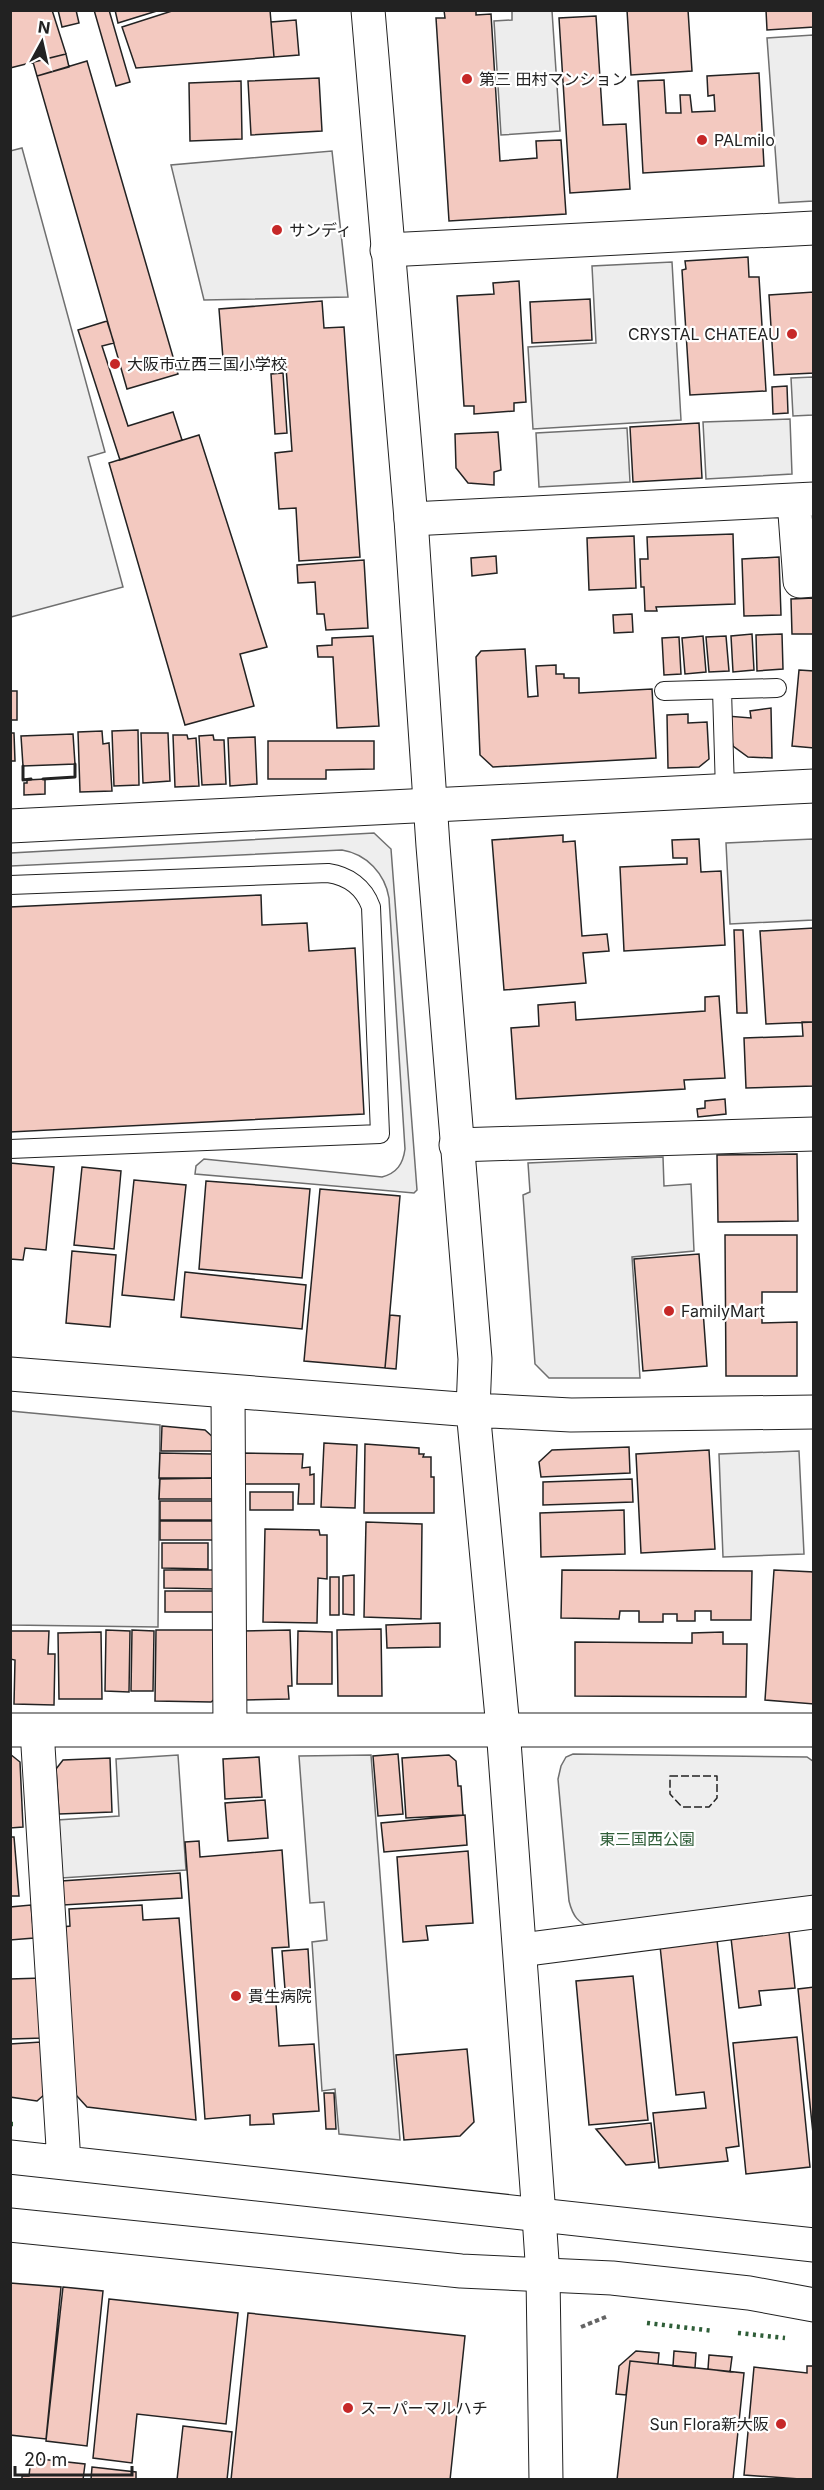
<svg xmlns="http://www.w3.org/2000/svg" width="824" height="2490" font-family="Inter,'Noto Sans JP',sans-serif">
	<rect width="100%" height="100%" fill="#fff"/>
	<path fill="#eee" stroke="#6f6f6f" stroke-width="1.5" d="M 22,148 L 105,452 L 88,457 L 123,587 L 11,617 L 10,151 Z
		M 374,833 L 391,849 L 417,1190 L 414,1193 L 195,1174 L 196,1166 L 204,1159 L 382,1177 C 397,1173 403,1164 405,1149 L 389,898 C 385,874 367,854 342,850 L 11,866 L 11,853 Z
		M 573,1754 L 807,1757 L 814,1762 L 813,1899 L 592,1929 C 578,1922 573,1917 569,1901 L 558,1779 L 561,1766 L 566,1757 Z"/>
	<path fill="#ededed" stroke="#6f6f6f" stroke-width="1.5" d="M 512,11 L 552,11 L 560,131 L 501,135 L 494,21 L 512,20 Z
		M 813,35 L 813,201 L 779,203 L 767,38 Z
		M 332,151 L 348,297 L 204,300 L 171,165 Z
		M 672,262 L 681,420 L 533,429 L 528,347 L 596,343 L 592,266 Z
		M 813,377 L 813,415 L 793,416 L 791,378 Z
		M 790,419 L 792,474 L 706,479 L 703,422 Z
		M 627,428 L 630,482 L 539,487 L 536,433 Z
		M 813,839 L 813,920 L 730,924 L 726,843 Z
		M 663,1157 L 664,1186 L 691,1184 L 694,1251 L 632,1257 L 640,1378 L 549,1378 L 535,1364 L 523,1195 L 530,1192 L 528,1163 Z
		M 10,1411 L 160,1425 L 158,1627 L 11,1625 Z
		M 799,1451 L 804,1554 L 723,1557 L 719,1454 Z
		M 178,1755 L 186,1870 L 61,1878 L 57,1820 L 119,1816 L 116,1759 Z
		M 371,1755 L 400,2140 L 339,2134 L 335,2089 L 322,2091 L 312,1942 L 327,1940 L 324,1902 L 310,1903 L 299,1756 Z"/>
	<path fill="#f3c9c0" stroke="#222" stroke-width="1.5" d="M 52,10 L 66,54 L 10,68 L 10,11 Z
		M 58,10 L 76,10 L 79,23 L 62,27 Z
		M 94,10 L 109,10 L 130,82 L 116,86 Z
		M 115,10 L 160,10 L 118,23 Z
		M 175,10 L 270,10 L 274,57 L 136,68 L 122,27 Z
		M 444,10 L 476,10 L 476,15 L 491,14 L 500,161 L 537,158 L 536,141 L 561,140 L 566,214 L 449,221 L 436,18 L 445,18 Z
		M 627,10 L 688,10 L 692,71 L 631,75 Z
		M 766,10 L 814,10 L 814,27 L 767,30 Z
		M 596,16 L 603,125 L 626,124 L 630,189 L 570,193 L 559,18 Z
		M 296,20 L 299,55 L 274,57 L 271,22 Z
		M 66,54 L 69,67 L 37,76 L 33,62 Z
		M 87,61 L 178,374 L 127,389 L 37,76 Z
		M 759,73 L 764,166 L 643,173 L 638,81 L 664,80 L 666,113 L 681,113 L 680,95 L 690,95 L 692,112 L 715,111 L 714,95 L 708,96 L 707,76 Z
		M 319,78 L 322,131 L 251,135 L 248,81 Z
		M 241,81 L 242,139 L 190,141 L 189,83 Z
		M 748,257 L 749,277 L 759,277 L 766,391 L 690,395 L 682,270 L 686,269 L 685,261 Z
		M 519,281 L 526,402 L 514,403 L 514,411 L 474,414 L 474,406 L 464,406 L 457,296 L 494,294 L 493,283 Z
		M 814,292 L 814,373 L 774,375 L 769,295 Z
		M 590,299 L 592,340 L 532,343 L 530,302 Z
		M 322,301 L 324,328 L 344,327 L 360,557 L 299,561 L 296,508 L 279,509 L 275,453 L 292,451 L 286,367 L 224,371 L 219,309 Z
		M 107,321 L 114,343 L 102,346 L 128,426 L 173,412 L 182,440 L 120,460 L 78,330 Z
		M 283,373 L 287,433 L 275,434 L 271,374 Z
		M 787,386 L 788,413 L 773,414 L 772,387 Z
		M 699,423 L 702,478 L 633,482 L 630,427 Z
		M 498,432 L 501,470 L 494,472 L 494,485 L 468,483 L 456,468 L 455,434 Z
		M 199,435 L 267,647 L 240,654 L 254,706 L 185,725 L 109,463 Z
		M 733,534 L 735,604 L 656,607 L 657,611 L 645,611 L 644,587 L 641,587 L 640,559 L 648,559 L 647,537 Z
		M 634,536 L 636,588 L 589,590 L 587,538 Z
		M 496,556 L 497,573 L 472,576 L 471,558 Z
		M 779,557 L 781,615 L 744,616 L 742,559 Z
		M 364,560 L 368,628 L 326,630 L 324,614 L 317,614 L 315,582 L 298,583 L 297,565 Z
		M 814,598 L 814,634 L 792,634 L 791,599 Z
		M 632,614 L 633,632 L 614,633 L 613,615 Z
		M 752,634 L 754,670 L 733,672 L 731,636 Z
		M 782,634 L 783,669 L 757,671 L 756,635 Z
		M 373,636 L 379,726 L 337,728 L 333,657 L 318,657 L 317,646 L 332,645 L 332,638 Z
		M 703,636 L 706,672 L 685,674 L 682,638 Z
		M 726,636 L 729,671 L 709,672 L 706,637 Z
		M 679,637 L 681,674 L 664,675 L 662,638 Z
		M 525,649 L 528,697 L 538,696 L 536,666 L 556,665 L 556,674 L 564,674 L 564,678 L 579,678 L 579,693 L 652,689 L 656,758 L 493,767 L 480,755 L 476,657 L 481,651 Z
		M 799,670 L 814,671 L 814,748 L 792,746 Z
		M 10,691 L 17,691 L 17,720 L 10,720 Z
		M 771,708 L 772,758 L 748,757 L 733,746 L 727,716 L 751,718 L 750,711 Z
		M 688,714 L 688,723 L 707,722 L 709,759 L 699,767 L 668,768 L 667,715 Z
		M 138,730 L 139,785 L 114,786 L 112,731 Z
		M 102,731 L 103,744 L 109,743 L 112,791 L 80,792 L 78,732 Z
		M 10,733 L 14,733 L 15,761 L 10,761 Z
		M 141,733 L 168,733 L 170,781 L 143,783 Z
		M 73,734 L 75,764 L 23,766 L 21,736 Z
		M 173,735 L 187,735 L 188,739 L 196,738 L 199,786 L 175,787 Z
		M 213,735 L 214,740 L 224,740 L 226,784 L 202,785 L 199,736 Z
		M 255,737 L 257,784 L 230,786 L 228,738 Z
		M 268,741 L 374,741 L 374,769 L 326,770 L 326,779 L 268,779 Z
		M 45,779 L 45,794 L 24,795 L 24,783 L 27,783 L 27,780 Z
		M 563,835 L 563,842 L 575,841 L 582,936 L 607,934 L 609,951 L 583,953 L 586,983 L 504,990 L 492,840 Z
		M 699,839 L 701,872 L 721,871 L 725,945 L 624,951 L 620,867 L 687,864 L 687,858 L 673,858 L 672,840 Z
		M 261,895 L 262,925 L 307,923 L 309,951 L 355,948 L 364,1114 L 10,1132 L 10,907 Z
		M 814,928 L 814,1022 L 766,1024 L 760,931 Z
		M 734,930 L 743,930 L 747,1013 L 737,1013 Z
		M 719,996 L 725,1078 L 684,1080 L 685,1089 L 516,1099 L 511,1028 L 539,1026 L 538,1005 L 575,1002 L 576,1020 L 705,1011 L 705,997 Z
		M 802,1022 L 814,1022 L 814,1086 L 746,1088 L 744,1038 L 803,1036 Z
		M 725,1099 L 726,1114 L 698,1117 L 697,1109 L 705,1108 L 705,1101 Z
		M 797,1154 L 798,1221 L 718,1222 L 717,1155 Z
		M 10,1163 L 54,1167 L 46,1250 L 25,1248 L 23,1260 L 10,1259 Z
		M 82,1167 L 121,1171 L 114,1249 L 74,1245 Z
		M 134,1180 L 186,1185 L 174,1300 L 122,1295 Z
		M 206,1181 L 310,1189 L 302,1278 L 199,1269 Z
		M 320,1189 L 400,1196 L 385,1368 L 304,1361 Z
		M 725,1235 L 797,1235 L 797,1292 L 762,1292 L 762,1323 L 797,1322 L 797,1376 L 726,1376 Z
		M 72,1251 L 116,1255 L 110,1327 L 66,1323 Z
		M 699,1254 L 707,1366 L 643,1371 L 634,1259 Z
		M 185,1272 L 306,1285 L 302,1329 L 181,1317 Z
		M 390,1315 L 400,1316 L 396,1369 L 385,1368 Z
		M 162,1426 L 205,1430 L 216,1440 L 215,1451 L 161,1451 Z
		M 324,1443 L 357,1445 L 355,1508 L 321,1507 Z
		M 365,1444 L 419,1448 L 419,1454 L 424,1454 L 423,1457 L 431,1457 L 431,1477 L 434,1477 L 434,1513 L 364,1513 Z
		M 629,1447 L 630,1473 L 541,1477 L 539,1462 L 552,1450 Z
		M 709,1450 L 715,1549 L 641,1553 L 636,1454 Z
		M 160,1453 L 213,1454 L 212,1478 L 159,1478 Z
		M 241,1453 L 303,1454 L 302,1468 L 310,1467 L 310,1475 L 314,1474 L 314,1504 L 298,1504 L 299,1484 L 241,1484 Z
		M 217,1478 L 217,1499 L 159,1499 L 160,1479 Z
		M 632,1479 L 633,1502 L 543,1505 L 543,1482 Z
		M 250,1492 L 293,1492 L 293,1510 L 250,1510 Z
		M 160,1501 L 214,1501 L 214,1520 L 160,1520 Z
		M 624,1510 L 625,1554 L 541,1557 L 540,1513 Z
		M 160,1521 L 216,1521 L 215,1540 L 160,1540 Z
		M 366,1522 L 422,1524 L 421,1619 L 364,1617 Z
		M 265,1529 L 319,1530 L 320,1535 L 327,1535 L 327,1579 L 318,1578 L 317,1623 L 263,1622 Z
		M 162,1543 L 208,1543 L 208,1569 L 162,1568 Z
		M 164,1570 L 215,1570 L 215,1589 L 164,1588 Z
		M 562,1570 L 752,1571 L 751,1620 L 711,1620 L 711,1611 L 695,1611 L 695,1621 L 677,1621 L 677,1614 L 663,1614 L 663,1622 L 639,1622 L 639,1611 L 620,1611 L 619,1619 L 561,1618 Z
		M 774,1570 L 814,1572 L 814,1704 L 765,1700 Z
		M 354,1575 L 354,1615 L 343,1614 L 343,1576 Z
		M 330,1577 L 339,1577 L 339,1615 L 330,1615 Z
		M 165,1591 L 216,1591 L 216,1612 L 165,1612 Z
		M 440,1623 L 440,1647 L 387,1648 L 386,1625 Z
		M 381,1629 L 382,1696 L 338,1696 L 337,1630 Z
		M 106,1630 L 130,1631 L 129,1692 L 105,1691 Z
		M 132,1630 L 154,1631 L 153,1691 L 131,1691 Z
		M 156,1630 L 217,1630 L 216,1698 L 211,1702 L 155,1701 Z
		M 290,1630 L 292,1686 L 288,1686 L 289,1699 L 244,1700 L 242,1631 Z
		M 10,1631 L 49,1631 L 48,1654 L 55,1654 L 54,1705 L 14,1704 L 15,1660 L 10,1659 Z
		M 298,1631 L 332,1632 L 332,1684 L 297,1684 Z
		M 101,1632 L 102,1699 L 59,1699 L 58,1633 Z
		M 723,1632 L 723,1644 L 747,1644 L 746,1697 L 575,1696 L 575,1642 L 692,1643 L 692,1633 Z
		M 10,1754 L 20,1762 L 23,1827 L 10,1828 Z
		M 398,1754 L 403,1814 L 378,1816 L 373,1756 Z
		M 449,1755 L 456,1761 L 458,1786 L 461,1786 L 463,1815 L 406,1818 L 402,1758 Z
		M 259,1757 L 262,1797 L 225,1799 L 223,1759 Z
		M 110,1758 L 112,1812 L 59,1814 L 56,1769 L 63,1760 Z
		M 265,1800 L 268,1838 L 228,1841 L 225,1803 Z
		M 465,1815 L 467,1845 L 384,1852 L 381,1823 Z
		M 10,1837 L 14,1837 L 19,1896 L 10,1896 Z
		M 199,1841 L 200,1857 L 282,1850 L 289,1947 L 272,1948 L 279,2046 L 314,2044 L 319,2111 L 273,2114 L 274,2124 L 250,2125 L 250,2115 L 205,2119 L 185,1842 Z
		M 468,1851 L 473,1923 L 426,1926 L 428,1940 L 403,1942 L 397,1857 Z
		M 180,1873 L 182,1898 L 63,1905 L 61,1881 Z
		M 31,1905 L 34,1938 L 10,1940 L 10,1907 Z
		M 142,1905 L 143,1920 L 179,1918 L 196,2120 L 87,2107 L 76,2095 L 63,1927 L 70,1926 L 69,1909 Z
		M 789,1932 L 795,1988 L 759,1991 L 761,2005 L 739,2008 L 731,1938 Z
		M 717,1940 L 739,2146 L 726,2148 L 728,2161 L 659,2168 L 653,2113 L 706,2108 L 704,2092 L 676,2095 L 660,1946 Z
		M 308,1949 L 311,2001 L 286,2002 L 282,1951 Z
		M 633,1976 L 648,2120 L 589,2125 L 576,1981 Z
		M 42,1978 L 43,2038 L 10,2039 L 10,1979 Z
		M 814,1987 L 814,2143 L 798,1989 Z
		M 797,2037 L 810,2167 L 746,2174 L 733,2043 Z
		M 41,2042 L 45,2094 L 37,2101 L 10,2097 L 10,2044 Z
		M 467,2049 L 474,2122 L 460,2136 L 404,2140 L 396,2055 Z
		M 324,2093 L 334,2093 L 336,2129 L 326,2129 Z
		M 651,2123 L 655,2162 L 626,2165 L 596,2129 Z
		M 10,2283 L 61,2287 L 46,2439 L 10,2435 Z
		M 63,2287 L 103,2291 L 87,2446 L 46,2441 Z
		M 109,2299 L 238,2313 L 226,2424 L 137,2414 L 132,2463 L 93,2458 Z
		M 248,2313 L 465,2336 L 450,2480 L 231,2480 Z
		M 636,2351 L 659,2353 L 658,2364 L 630,2361 L 626,2395 L 616,2394 L 619,2366 Z
		M 674,2351 L 696,2353 L 695,2368 L 673,2366 Z
		M 709,2355 L 732,2357 L 730,2372 L 708,2369 Z
		M 630,2361 L 744,2373 L 733,2480 L 617,2480 Z
		M 807,2366 L 814,2366 L 814,2480 L 744,2475 L 754,2367 L 807,2373 Z
		M 183,2426 L 232,2432 L 227,2480 L 177,2480 Z
		M 31,2458 L 85,2464 L 83,2480 L 22,2480 L 22,2476 L 29,2476 Z
		M 92,2467 L 136,2472 L 136,2480 L 91,2480 Z"/>
	<g fill="none" stroke-linecap="round" stroke-linejoin="round">
		<defs>
			<path id="lane" d="M 722,690 L 725,791
				M 664,691 L 777,688
				M 10,885 L 328,873 C 348,876 364,887 371,907 L 380,1134 L 10,1149"/>
			<path id="street" d="M 387,250 L 814,228
				M 794,500 L 800,581 L 814,580
				M 411,519 L 814,499
				M 10,826 L 814,786
				M 456,1145 L 814,1134
				M 228,1393 L 230,1729
				M 10,1730 L 814,1730
				M 37,1730 L 64,2163
				M 521,1950 L 814,1912
				M 10,2157 L 814,2245
				M 10,2225 L 461,2271 L 612,2278 L 749,2293 L 814,2305"/>
			<path id="secondary" d="M 368,10 L 411,519 L 433,846 L 475,1359 L 473,1410 L 503,1728 L 539,2216 L 543,2276 L 546,2480
				M 10,1374 L 473,1410 L 571,1415 L 814,1412"/>
		</defs>
		<use href="#lane" stroke="#222" stroke-width="20"/>
		<use href="#street" stroke="#222" stroke-width="35"/>
		<use href="#secondary" stroke="#222" stroke-width="35"/>
		<path stroke="#646464" stroke-width="4" stroke-dasharray="4.5 3" stroke-linecap="butt" d="M 581,2327 L 608,2316"/>
		<use href="#lane" stroke="#fff" stroke-width="18"/>
		<use href="#street" stroke="#fff" stroke-width="33"/>
		<use href="#secondary" stroke="#fff" stroke-width="33"/>
		<path stroke="#2f5e38" stroke-width="4.5" stroke-dasharray="3 4.5" stroke-linecap="butt" d="M 10,2124 L 14,2124
			M 647,2323 L 714,2331
			M 738,2333 L 785,2338"/>
		<path stroke="#222" stroke-width="1.5" stroke-dasharray="8 3" stroke-linecap="butt" d="M 670,1776 L 717,1776 L 717,1798 L 709,1807 L 682,1807 L 670,1794 Z"/>
		<path stroke="#222" stroke-width="3" d="M 23,766 L 23,780 L 31,779
			M 43,779 L 75,777 L 75,764"/>
	</g>
	<g fill="#c62828" stroke="#fff" stroke-width="2">
		<circle cx="467" cy="79" r="6"/>
		<circle cx="702" cy="140" r="6"/>
		<circle cx="277" cy="230" r="6"/>
		<circle cx="792" cy="334" r="6"/>
		<circle cx="115" cy="364" r="6"/>
		<circle cx="669" cy="1311" r="6"/>
		<circle cx="236" cy="1996" r="6"/>
		<circle cx="348" cy="2408" r="6"/>
		<circle cx="781" cy="2424" r="6"/>
	</g>
	<g text-anchor="middle" stroke-width="4.5" stroke-linejoin="round" paint-order="stroke">
		<g font-size="16" fill="#222" stroke="#fff" text-anchor="start">
			<text x="479" y="85">第三 田村マンション</text>
			<text x="714" y="146">PALmiIo</text>
			<text x="289" y="236">サンディ</text>
			<text x="780" y="340" text-anchor="end">CRYSTAL CHATEAU</text>
			<text x="127" y="370">大阪市立西三国小学校</text>
			<text x="681" y="1317">FamilyMart</text>
			<text x="248" y="2002">貴生病院</text>
			<text x="360" y="2414">スーパーマルハチ</text>
			<text x="769" y="2430" text-anchor="end">Sun Flora新大阪</text>
		</g>
		<g font-size="16" fill="#2f5e38" stroke="#fff">
			<text x="647" y="1845">東三国西公園</text>
		</g>
	</g>
	<rect width="824" height="2490" fill="none" stroke="#222222" stroke-width="24"/>
	<g transform="translate(42 42) rotate(8)" stroke="#ffffff" stroke-width="4.5" paint-order="stroke">
	<path d="M0-4.5L10 22L0 15L-10 22Z" fill="#222222"/>
	<text y="-9" font-size="16" font-weight="bold" text-anchor="middle" fill="#222222">N</text>
	</g>
	<path d="M15 2466v9h117v-9" fill="none" stroke="#222222" stroke-width="3"/>
	<text x="24" y="2466" font-size="18" fill="#222222" stroke="#ffffff" stroke-width="4.5" paint-order="stroke">20 m</text>
</svg>
